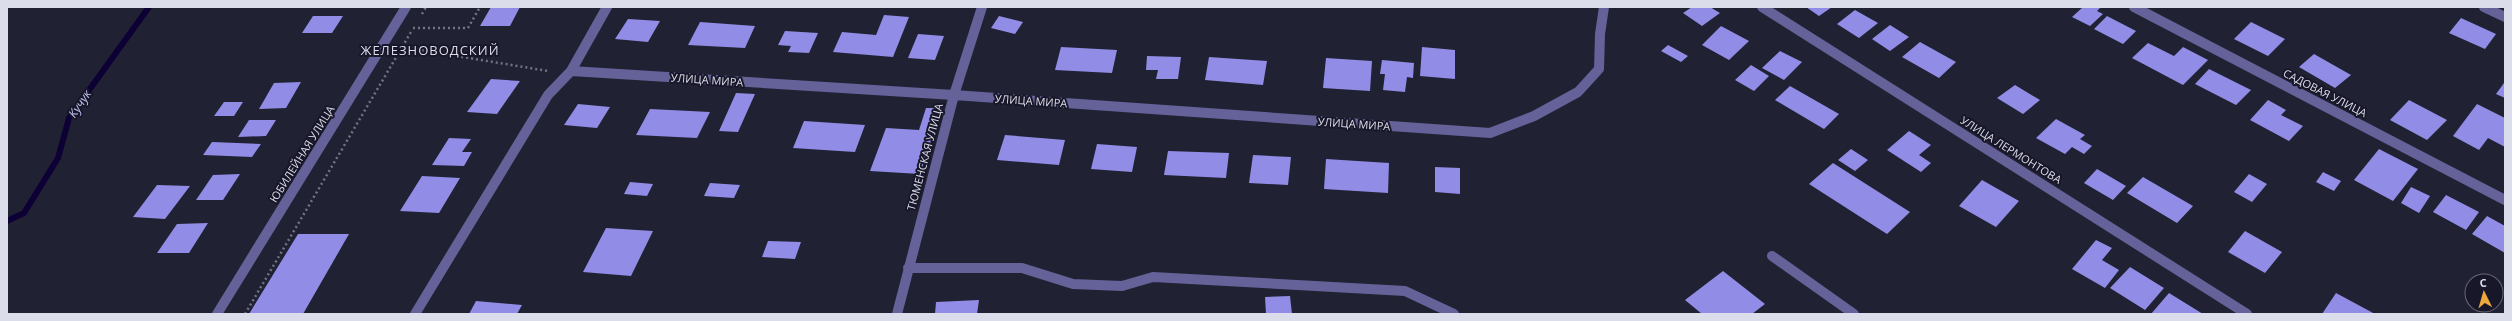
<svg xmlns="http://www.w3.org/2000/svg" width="2512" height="321" font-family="'Open Sans',sans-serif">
	<rect width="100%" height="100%" fill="#212134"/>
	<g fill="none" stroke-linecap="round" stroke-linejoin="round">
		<path stroke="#0d0035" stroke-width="6" d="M 7,221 L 24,213 L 58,158 L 69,118 L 149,7"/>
	</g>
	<path fill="#918de6" d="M 491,7 L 520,7 L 510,26 L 480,26 Z
		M 1692,7 L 1710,7 L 1720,13 L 1702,26 L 1683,13 Z
		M 1806,7 L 1832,7 L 1819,16 Z
		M 2083,7 L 2101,7 L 2097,11 L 2103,14 L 2090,26 L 2072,17 Z
		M 1855,10 L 1878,23 L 1859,38 L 1837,24 Z
		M 884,15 L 909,17 L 893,57 L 833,52 L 842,32 L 876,35 Z
		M 313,16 L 343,16 L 332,33 L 302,33 Z
		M 999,16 L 1023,22 L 1015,34 L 991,28 Z
		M 2107,16 L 2136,31 L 2123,44 L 2094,29 Z
		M 2461,18 L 2496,34 L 2485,49 L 2449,33 Z
		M 628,19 L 660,21 L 648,42 L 615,39 Z
		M 700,22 L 755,26 L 745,48 L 688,45 Z
		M 2251,22 L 2285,39 L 2268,56 L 2234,39 Z
		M 1890,25 L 1909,37 L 1890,51 L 1872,39 Z
		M 1721,26 L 1749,41 L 1729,60 L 1702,45 Z
		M 785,31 L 818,33 L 809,53 L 788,52 L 791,46 L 778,45 Z
		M 918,34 L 944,36 L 935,60 L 908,58 Z
		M 1920,42 L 1956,62 L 1939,78 L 1902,57 Z
		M 2148,43 L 2174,56 L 2183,47 L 2208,60 L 2183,85 L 2132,58 Z
		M 1668,45 L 1688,56 L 1681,62 L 1661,51 Z
		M 1061,47 L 1117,50 L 1112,73 L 1055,70 Z
		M 1422,47 L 1455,50 L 1455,79 L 1420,76 Z
		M 1780,51 L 1802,62 L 1784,80 L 1762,68 Z
		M 2314,54 L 2351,75 L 2335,88 L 2299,67 Z
		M 1147,56 L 1181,57 L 1178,79 L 1156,79 L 1158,70 L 1146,70 Z
		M 1209,57 L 1267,61 L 1263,85 L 1205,80 Z
		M 1326,58 L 1372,61 L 1370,91 L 1323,88 Z
		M 1382,60 L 1414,63 L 1413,78 L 1407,77 L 1405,92 L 1383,90 L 1385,74 L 1380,74 Z
		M 1751,65 L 1769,76 L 1754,91 L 1735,80 Z
		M 2209,69 L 2251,90 L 2236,105 L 2195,84 Z
		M 491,79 L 520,81 L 497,114 L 467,112 Z
		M 301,82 L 286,108 L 259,109 L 274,83 Z
		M 2504,83 L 2505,84 L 2505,98 L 2496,94 Z
		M 2015,85 L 2040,100 L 2023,114 L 1997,98 Z
		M 1790,86 L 1839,114 L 1824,129 L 1775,100 Z
		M 736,93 L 755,94 L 738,132 L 719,131 Z
		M 2268,100 L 2286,110 L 2281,115 L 2303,126 L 2289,141 L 2250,120 Z
		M 2409,100 L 2447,120 L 2427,140 L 2390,120 Z
		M 224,102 L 243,102 L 234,116 L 214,116 Z
		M 578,104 L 610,107 L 597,128 L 564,125 Z
		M 2477,104 L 2505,118 L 2505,147 L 2488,138 L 2479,150 L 2453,136 Z
		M 926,108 L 942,108 L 920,174 L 870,171 L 886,128 L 919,130 Z
		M 650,109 L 710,112 L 697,138 L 636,135 Z
		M 2056,119 L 2085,135 L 2080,139 L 2092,146 L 2084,154 L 2072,147 L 2065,154 L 2036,138 Z
		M 249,120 L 276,120 L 266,136 L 238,137 Z
		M 804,121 L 865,125 L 855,152 L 793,148 Z
		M 1909,131 L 1931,145 L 1919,155 L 1931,163 L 1921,172 L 1887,150 Z
		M 1005,135 L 1065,140 L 1059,165 L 997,160 Z
		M 449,138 L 471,139 L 462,152 L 472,152 L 464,166 L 432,165 Z
		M 212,142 L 261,144 L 252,157 L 203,155 Z
		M 1097,144 L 1137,147 L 1132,172 L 1091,169 Z
		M 1851,149 L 1868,160 L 1855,171 L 1838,160 Z
		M 2379,149 L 2418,169 L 2393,201 L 2354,180 Z
		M 1168,151 L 1229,153 L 1226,178 L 1164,175 Z
		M 1253,155 L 1291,157 L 1288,185 L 1249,183 Z
		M 1326,159 L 1389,163 L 1388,193 L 1324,189 Z
		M 1833,163 L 1910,212 L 1887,234 L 1809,184 Z
		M 1435,167 L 1460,168 L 1460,194 L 1435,192 Z
		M 2097,169 L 2126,186 L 2113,200 L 2084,183 Z
		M 2323,172 L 2341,181 L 2334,191 L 2316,182 Z
		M 240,174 L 223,200 L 196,200 L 213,175 Z
		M 2249,174 L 2267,184 L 2252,202 L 2234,192 Z
		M 422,176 L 460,178 L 439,213 L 400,211 Z
		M 2143,177 L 2193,206 L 2177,223 L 2127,193 Z
		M 1982,180 L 2019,201 L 1996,227 L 1959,206 Z
		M 630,182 L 653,184 L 647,196 L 624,194 Z
		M 710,183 L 740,185 L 734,198 L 704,196 Z
		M 157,185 L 190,186 L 165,219 L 133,217 Z
		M 2411,187 L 2430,196 L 2419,213 L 2401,203 Z
		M 2446,195 L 2479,212 L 2466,230 L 2433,212 Z
		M 2487,216 L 2505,226 L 2505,253 L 2472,234 Z
		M 208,223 L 189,253 L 157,253 L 177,224 Z
		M 606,228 L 653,231 L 631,276 L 583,272 Z
		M 2245,231 L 2282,252 L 2265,273 L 2228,252 Z
		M 298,234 L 349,234 L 303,314 L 249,314 Z
		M 2096,240 L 2112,248 L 2102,260 L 2119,270 L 2105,288 L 2072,269 Z
		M 768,241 L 801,242 L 795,259 L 762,257 Z
		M 2130,267 L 2164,288 L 2145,310 L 2110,288 Z
		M 1723,271 L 1765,304 L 1752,314 L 1702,314 L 1685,300 Z
		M 2169,293 L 2203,314 L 2151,314 Z
		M 2336,293 L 2375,314 L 2322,314 Z
		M 1290,296 L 1292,314 L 1266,314 L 1265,297 Z
		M 979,300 L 977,314 L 935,314 L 936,302 Z
		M 476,301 L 522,305 L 517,314 L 469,314 Z"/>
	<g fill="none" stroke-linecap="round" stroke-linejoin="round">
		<path stroke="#737383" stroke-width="2.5" stroke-dasharray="2 3" stroke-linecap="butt" d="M 422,14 L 426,7
			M 413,28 L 468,28 L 480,7
			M 402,47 L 548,71
			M 245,314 L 411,32"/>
		<path stroke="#646298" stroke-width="10" d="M 1762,7 L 2247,314
			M 2134,7 L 2505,200
			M 2484,7 L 2505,17
			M 571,71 L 954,95 L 1490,133 L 1534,116 L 1578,92 L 1599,69 L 1600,34 L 1604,7
			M 1772,256 L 1854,314
			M 908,268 L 1022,268 L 1073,284 L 1122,286 L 1153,277 L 1405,291 L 1454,314
			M 217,314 L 406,7
			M 415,314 L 548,95 L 571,71 L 607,7
			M 897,314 L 954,95 L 982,7"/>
	</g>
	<g text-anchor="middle" stroke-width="4" stroke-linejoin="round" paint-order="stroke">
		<g font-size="11" fill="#dcddea" stroke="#18172a">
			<text transform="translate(707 80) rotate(4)" y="4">УЛИЦА МИРА</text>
			<text transform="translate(2325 93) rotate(27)" y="4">САДОВАЯ УЛИЦА</text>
			<text transform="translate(1031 101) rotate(4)" y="4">УЛИЦА МИРА</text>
			<text transform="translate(1354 124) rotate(4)" y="4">УЛИЦА МИРА</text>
			<text transform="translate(2011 150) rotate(32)" y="4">УЛИЦА ЛЕРМОНТОВА</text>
			<text transform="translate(302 154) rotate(-58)" y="4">ЮБИЛЕЙНАЯ УЛИЦА</text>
			<text transform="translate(925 157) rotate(-75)" y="4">ТЮМЕНСКАЯ УЛИЦА</text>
		</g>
		<g font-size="12" font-style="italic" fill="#c6c6f4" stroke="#18172a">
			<text transform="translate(80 104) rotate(-56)" y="4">Кучук</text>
		</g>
		<g font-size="13" letter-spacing="1" fill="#dcddea" stroke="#18172a">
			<text x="430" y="55">ЖЕЛЕЗНОВОДСКИЙ</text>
		</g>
	</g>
	<rect width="2512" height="321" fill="none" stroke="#dcddea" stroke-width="16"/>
	<g transform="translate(2484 293) rotate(355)"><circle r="19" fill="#18172a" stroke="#666677"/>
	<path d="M0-3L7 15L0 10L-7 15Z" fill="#eda83b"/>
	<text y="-6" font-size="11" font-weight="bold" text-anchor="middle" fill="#dcddea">С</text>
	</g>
</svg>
